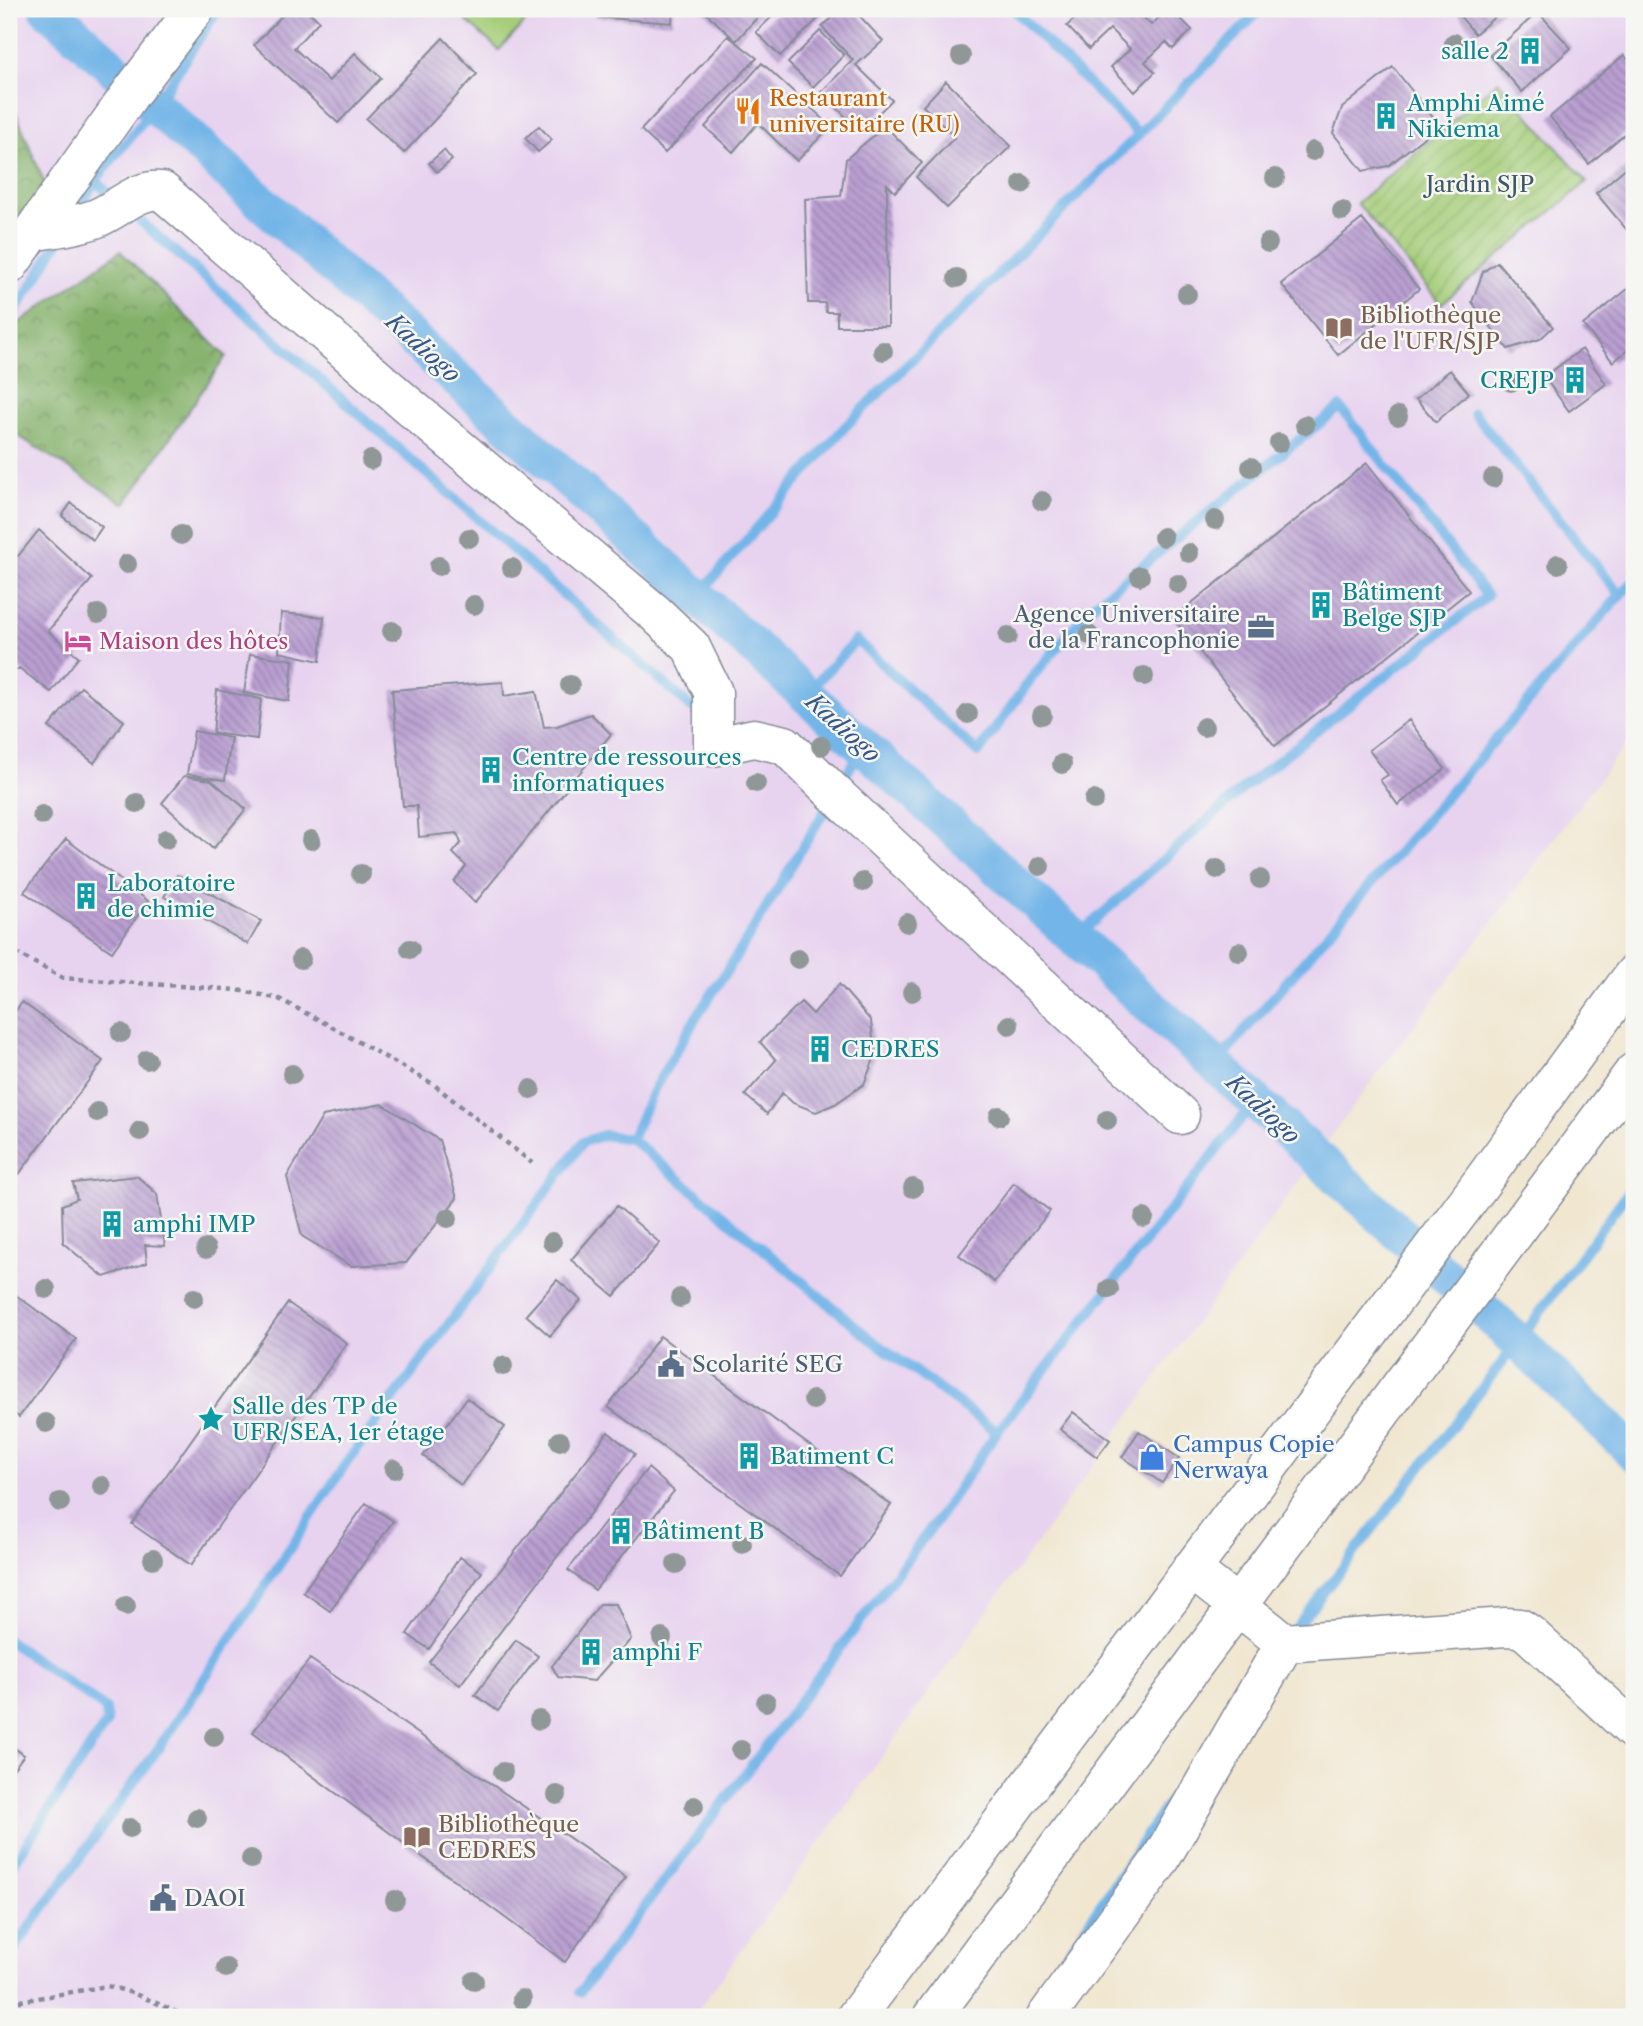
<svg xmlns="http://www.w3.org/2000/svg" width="1643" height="2026" font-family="'Libre Caslon Text',serif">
	<defs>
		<pattern id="forest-crowns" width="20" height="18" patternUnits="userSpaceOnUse" patternTransform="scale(1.75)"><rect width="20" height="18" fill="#84b16a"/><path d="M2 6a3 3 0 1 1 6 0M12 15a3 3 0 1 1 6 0" fill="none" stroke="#6b905a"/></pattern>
		<pattern id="garden-furrows" width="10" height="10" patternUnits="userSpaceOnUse" patternTransform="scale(1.75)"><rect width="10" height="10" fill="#a6ce7a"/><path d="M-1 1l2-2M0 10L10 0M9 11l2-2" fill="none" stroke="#8eb16c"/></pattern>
		<pattern id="building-back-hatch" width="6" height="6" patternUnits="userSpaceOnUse" patternTransform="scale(1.75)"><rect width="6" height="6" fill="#ba9fd1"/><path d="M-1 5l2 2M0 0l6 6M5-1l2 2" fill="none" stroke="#9682ad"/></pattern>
	</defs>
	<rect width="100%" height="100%" fill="#f6f6f2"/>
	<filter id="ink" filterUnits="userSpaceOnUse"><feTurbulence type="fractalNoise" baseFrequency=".0143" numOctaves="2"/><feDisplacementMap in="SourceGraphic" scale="14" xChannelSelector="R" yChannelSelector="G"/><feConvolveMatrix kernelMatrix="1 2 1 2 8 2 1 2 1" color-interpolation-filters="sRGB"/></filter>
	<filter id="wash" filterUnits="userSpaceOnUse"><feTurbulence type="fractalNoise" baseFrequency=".00686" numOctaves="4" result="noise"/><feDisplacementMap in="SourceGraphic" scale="28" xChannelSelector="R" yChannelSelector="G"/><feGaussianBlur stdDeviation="1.57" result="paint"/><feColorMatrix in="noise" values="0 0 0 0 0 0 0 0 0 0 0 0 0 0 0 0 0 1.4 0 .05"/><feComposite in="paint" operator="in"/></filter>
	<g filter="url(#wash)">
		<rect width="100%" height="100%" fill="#f1e7d1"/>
		<path fill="#e7d2ef" d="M 9,9 L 1634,9 L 1634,733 L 1352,1108 L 693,2017 L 9,2017 Z"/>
		<path fill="url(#forest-crowns)" stroke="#507064" stroke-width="2" d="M 9,96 L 49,194 L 9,240 Z
			M 120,251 L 226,356 L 125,504 L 9,430 L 9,330 Z"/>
		<path fill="url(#garden-furrows)" stroke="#607e6c" stroke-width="2" d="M 1498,81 L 1587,182 L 1441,304 L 1357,203 Z"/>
		<path fill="#a6ce7a" stroke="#607e6c" stroke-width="2" d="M 453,9 L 537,9 L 499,50 Z"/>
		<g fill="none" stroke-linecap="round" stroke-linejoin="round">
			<path stroke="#73b5e8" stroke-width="10" d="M 1013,9 L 1139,134
				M 95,181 L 116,200
				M 128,210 L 693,709
				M 77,212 L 95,181 L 155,106 L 218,9
				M 9,322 L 61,238
				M 1474,413 L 1620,595
				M 697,597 L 844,428 L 1139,134 L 1261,9
				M 805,695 L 856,640 L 978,753 L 1033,676 L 1092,606 L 1340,407 L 1487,596 L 1246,786 L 1074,939
				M 1215,1065 L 1620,595 L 1634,581
				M 631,1139 L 655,1087 L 696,1018 L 741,949 L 835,794 L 862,747
				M 1292,1633 L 1518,1342 L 1634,1184
				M 9,1641 L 106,1709 L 107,1722 L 9,1870
				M 9,1956 L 158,1749 L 346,1463 L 583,1142 L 604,1135 L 631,1139 L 871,1339 L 997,1432
				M 1052,1977 L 1193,1766
				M 580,1992 L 937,1520 L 997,1432 L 1255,1101"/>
			<path stroke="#73b5e8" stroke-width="37" d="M 48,9 L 1255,1101 L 1518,1342 L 1634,1453"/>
		</g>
		<g id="blocks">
			<path fill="url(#building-back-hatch)" d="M 288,9 L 306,9 L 319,21 L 294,48 L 329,81 L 355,53 L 381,78 L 338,123 L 254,45 Z
				M 596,9 L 673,9 L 672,23 L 595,17 Z
				M 702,9 L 765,9 L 736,41 Z
				M 780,9 L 828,9 L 780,56 L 756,32 Z
				M 841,9 L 853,9 L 883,41 L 856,65 L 892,100 L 860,131 L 821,92 L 853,60 L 822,27 Z
				M 1084,9 L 1091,9 L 1096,14 L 1101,9 L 1135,9 L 1151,25 L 1168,9 L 1171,9 L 1192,30 L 1173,49 L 1166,42 L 1145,62 L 1155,72 L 1135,92 L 1111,67 L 1130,49 L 1110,29 L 1089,49 L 1067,26 Z
				M 1454,9 L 1504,9 L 1475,34 Z
				M 1538,12 L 1571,48 L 1522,92 L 1490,55 Z
				M 820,31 L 844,55 L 813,87 L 788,63 Z
				M 728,36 L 757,58 L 665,153 L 641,130 Z
				M 443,38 L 477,74 L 404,153 L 366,119 Z
				M 1624,55 L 1634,66 L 1634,126 L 1589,164 L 1550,117 Z
				M 762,63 L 831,126 L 797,161 L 758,123 L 733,152 L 705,127 Z
				M 1393,67 L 1439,125 L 1388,166 L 1363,171 L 1333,133 L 1342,108 Z
				M 946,81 L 1011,146 L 947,208 L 916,177 L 955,137 L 923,106 Z
				M 539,126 L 552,140 L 538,152 L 525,138 Z
				M 885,126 L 922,163 L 895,192 L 887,184 L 888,326 L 837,326 L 837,312 L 826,312 L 825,303 L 808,303 L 805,199 L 841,196 L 846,159 Z
				M 444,150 L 452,160 L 437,172 L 429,163 Z
				M 1634,161 L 1634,233 L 1631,235 L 1596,193 Z
				M 1362,219 L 1419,289 L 1338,355 L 1281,284 Z
				M 1497,262 L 1553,327 L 1540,339 L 1508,349 L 1472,302 L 1483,272 Z
				M 1634,284 L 1634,345 L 1613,362 L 1583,325 Z
				M 1582,349 L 1606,384 L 1569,411 L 1544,377 Z
				M 1450,370 L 1469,393 L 1436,422 L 1416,399 Z
				M 1367,463 L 1469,591 L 1275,746 L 1173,618 Z
				M 71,503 L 102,527 L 93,540 L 62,516 Z
				M 39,530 L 92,579 L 48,631 L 79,657 L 51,692 L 19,668 L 9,676 L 9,561 L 19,555 Z
				M 281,613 L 324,617 L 320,661 L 279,652 Z
				M 250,654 L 293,660 L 289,701 L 244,693 Z
				M 503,682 L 504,696 L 536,691 L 544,727 L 557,726 L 591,714 L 611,734 L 475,903 L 454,882 L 466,866 L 453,853 L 461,843 L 457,833 L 419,837 L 417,806 L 403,806 L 392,690 Z
				M 81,687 L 124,721 L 94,763 L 49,727 Z
				M 217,690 L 261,699 L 257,739 L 213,733 Z
				M 1409,720 L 1445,769 L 1398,805 L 1380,780 L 1388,775 L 1369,750 Z
				M 194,731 L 231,738 L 225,780 L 187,774 Z
				M 184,776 L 211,780 L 246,809 L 213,849 L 162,803 Z
				M 66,839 L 148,901 L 112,952 L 24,892 Z
				M 177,875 L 261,921 L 248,944 L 164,897 Z
				M 839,984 L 871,1021 L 875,1056 L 864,1084 L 835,1104 L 816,1112 L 793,1103 L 782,1093 L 767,1114 L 745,1095 L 776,1060 L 760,1042 L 801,1002 L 813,1014 Z
				M 22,1002 L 103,1061 L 19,1174 L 9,1167 L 9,1020 Z
				M 382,1104 L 439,1140 L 457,1198 L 406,1263 L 351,1266 L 302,1236 L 287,1177 L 323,1116 Z
				M 137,1176 L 157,1194 L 165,1246 L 145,1245 L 147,1263 L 104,1277 L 63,1243 L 62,1205 L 77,1199 L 73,1183 Z
				M 1014,1183 L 1050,1211 L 994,1282 L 959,1255 Z
				M 617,1206 L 660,1243 L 614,1296 L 571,1260 Z
				M 557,1280 L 581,1300 L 550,1336 L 526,1315 Z
				M 9,1290 L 76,1339 L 19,1417 L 9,1410 Z
				M 288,1303 L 347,1343 L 191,1565 L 132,1524 Z
				M 660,1336 L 891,1505 L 840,1576 L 608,1407 Z
				M 467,1398 L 505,1427 L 461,1485 L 423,1456 Z
				M 1073,1412 L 1110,1440 L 1097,1457 L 1060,1429 Z
				M 1139,1431 L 1179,1458 L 1162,1483 L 1122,1457 Z
				M 608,1432 L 635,1454 L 460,1685 L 429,1662 Z
				M 648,1468 L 674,1491 L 595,1590 L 568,1570 Z
				M 366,1503 L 393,1521 L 330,1611 L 303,1592 Z
				M 460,1557 L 482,1572 L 429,1649 L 407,1634 Z
				M 600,1604 L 616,1604 L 631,1639 L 594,1681 L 558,1677 L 552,1666 Z
				M 516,1640 L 538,1656 L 498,1711 L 475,1695 Z
				M 310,1659 L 626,1877 L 565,1962 L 253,1732 Z
				M 9,1744 L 24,1755 L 9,1775 Z"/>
		</g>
	</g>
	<g filter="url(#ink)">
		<use href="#blocks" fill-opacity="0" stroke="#868b98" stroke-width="2"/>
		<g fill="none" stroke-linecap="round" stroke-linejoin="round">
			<defs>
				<path id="minor" d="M 32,232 C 53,228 77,226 97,218 C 119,209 137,188 162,191 L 403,401 L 655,613 L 691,647 L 713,692 L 713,747 L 754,738 L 785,745 L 835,794 L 1180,1115
					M 9,265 L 133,90 L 195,9
					M 1191,1569 L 1285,1643 L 1506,1627 L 1520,1628 L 1529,1634 L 1634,1731
					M 1046,2017 L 1159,1862 L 1285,1643"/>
				<path id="major" d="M 856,2017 L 1470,1198 L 1634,974
					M 932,2017 L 1634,1072"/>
			</defs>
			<use href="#minor" stroke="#868b98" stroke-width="41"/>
			<use href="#major" stroke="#868b98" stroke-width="41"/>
			<path stroke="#868b98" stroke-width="4.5" stroke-dasharray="5 5" stroke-linecap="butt" d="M 9,945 L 18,954 L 63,978 L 238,990 L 279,999 L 323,1022 L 433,1084 L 532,1163
				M 9,2003 L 107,1986 C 135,1992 161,2005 187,2017"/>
			<use href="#minor" stroke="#fff" stroke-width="38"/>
			<use href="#major" stroke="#fff" stroke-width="38"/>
		</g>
		<g fill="#8f9896">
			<circle cx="1454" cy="43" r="10"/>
			<circle cx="961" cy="56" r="10"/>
			<circle cx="1313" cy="151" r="10"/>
			<circle cx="1275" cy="178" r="10"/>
			<circle cx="1022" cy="184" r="10"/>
			<circle cx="1342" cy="211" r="10"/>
			<circle cx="1268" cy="243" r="10"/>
			<circle cx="957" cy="278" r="10"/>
			<circle cx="1187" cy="294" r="10"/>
			<circle cx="883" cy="351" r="10"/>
			<circle cx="1511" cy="382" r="10"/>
			<circle cx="1398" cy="416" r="10"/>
			<circle cx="1305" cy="425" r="10"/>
			<circle cx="1279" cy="443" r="10"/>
			<circle cx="371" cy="460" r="10"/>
			<circle cx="1251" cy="467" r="10"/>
			<circle cx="1493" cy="478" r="10"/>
			<circle cx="1042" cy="501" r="10"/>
			<circle cx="1215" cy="520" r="10"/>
			<circle cx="181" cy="535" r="10"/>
			<circle cx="1163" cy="537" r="10"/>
			<circle cx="469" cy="538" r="10"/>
			<circle cx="1189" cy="553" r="10"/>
			<circle cx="127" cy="564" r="10"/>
			<circle cx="1558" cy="564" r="10"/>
			<circle cx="439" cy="566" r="10"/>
			<circle cx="512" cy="568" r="10"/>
			<circle cx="1140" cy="576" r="10"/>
			<circle cx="1178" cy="584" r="10"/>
			<circle cx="474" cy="605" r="10"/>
			<circle cx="98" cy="614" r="10"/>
			<circle cx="392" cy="631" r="10"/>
			<circle cx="1089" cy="635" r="10"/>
			<circle cx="1008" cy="636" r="10"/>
			<circle cx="1144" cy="676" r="10"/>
			<circle cx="570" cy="685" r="10"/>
			<circle cx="968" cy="714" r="10"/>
			<circle cx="1042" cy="715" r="10"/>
			<circle cx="1204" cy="727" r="10"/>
			<circle cx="821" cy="746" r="10"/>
			<circle cx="1062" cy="764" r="10"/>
			<circle cx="756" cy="783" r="10"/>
			<circle cx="1094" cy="800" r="10"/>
			<circle cx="137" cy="803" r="10"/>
			<circle cx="42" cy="815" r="10"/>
			<circle cx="166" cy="839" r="10"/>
			<circle cx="311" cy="840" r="10"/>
			<circle cx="1040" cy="866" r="10"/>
			<circle cx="1217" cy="869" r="10"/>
			<circle cx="361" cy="874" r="10"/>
			<circle cx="1260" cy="879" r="10"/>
			<circle cx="863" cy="882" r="10"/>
			<circle cx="907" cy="923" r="10"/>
			<circle cx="410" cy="949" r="10"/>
			<circle cx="1239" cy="952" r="10"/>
			<circle cx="301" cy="959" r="10"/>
			<circle cx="798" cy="959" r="10"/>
			<circle cx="912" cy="992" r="10"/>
			<circle cx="1009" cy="1025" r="10"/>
			<circle cx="121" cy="1033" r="10"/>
			<circle cx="147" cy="1060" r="10"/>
			<circle cx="292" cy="1074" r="10"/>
			<circle cx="531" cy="1089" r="10"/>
			<circle cx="97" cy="1112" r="10"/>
			<circle cx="999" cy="1116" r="10"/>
			<circle cx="1107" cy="1120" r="10"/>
			<circle cx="140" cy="1131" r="10"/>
			<circle cx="913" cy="1188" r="10"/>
			<circle cx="448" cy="1218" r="10"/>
			<circle cx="1144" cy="1218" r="10"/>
			<circle cx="552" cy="1242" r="10"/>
			<circle cx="206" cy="1249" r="10"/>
			<circle cx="46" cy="1289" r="10"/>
			<circle cx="1109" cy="1289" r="10"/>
			<circle cx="194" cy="1298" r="10"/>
			<circle cx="680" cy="1298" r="10"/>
			<circle cx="503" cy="1366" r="10"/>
			<circle cx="813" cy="1400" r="10"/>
			<circle cx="46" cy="1423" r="10"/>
			<circle cx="560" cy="1441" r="10"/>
			<circle cx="394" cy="1469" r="10"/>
			<circle cx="102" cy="1486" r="10"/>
			<circle cx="60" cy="1502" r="10"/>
			<circle cx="742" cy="1544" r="10"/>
			<circle cx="153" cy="1559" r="10"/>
			<circle cx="676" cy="1564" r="10"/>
			<circle cx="126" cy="1606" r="10"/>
			<circle cx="662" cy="1638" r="10"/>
			<circle cx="766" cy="1702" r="10"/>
			<circle cx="539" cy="1720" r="10"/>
			<circle cx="214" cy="1737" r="10"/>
			<circle cx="741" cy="1750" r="10"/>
			<circle cx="503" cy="1772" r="10"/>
			<circle cx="557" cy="1795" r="10"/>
			<circle cx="694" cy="1806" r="10"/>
			<circle cx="197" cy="1818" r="10"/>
			<circle cx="130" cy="1828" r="10"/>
			<circle cx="251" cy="1859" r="10"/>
			<circle cx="395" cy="1900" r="10"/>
			<circle cx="226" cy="1968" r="10"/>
			<circle cx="474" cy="1981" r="10"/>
			<circle cx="522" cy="1999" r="10"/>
		</g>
	</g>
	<defs>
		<symbol id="building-bare" viewBox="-9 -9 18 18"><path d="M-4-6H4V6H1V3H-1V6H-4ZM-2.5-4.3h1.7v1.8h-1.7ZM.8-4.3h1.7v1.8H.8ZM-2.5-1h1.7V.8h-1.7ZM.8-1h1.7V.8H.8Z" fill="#0f9aa8" stroke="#f6f6f2" stroke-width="2.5" paint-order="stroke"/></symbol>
		<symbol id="restaurant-bare" viewBox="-9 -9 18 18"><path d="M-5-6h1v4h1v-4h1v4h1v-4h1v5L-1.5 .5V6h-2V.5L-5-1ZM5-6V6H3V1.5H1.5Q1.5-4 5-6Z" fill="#e8710a" stroke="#f6f6f2" stroke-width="2.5" paint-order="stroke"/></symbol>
		<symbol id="library-bare" viewBox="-9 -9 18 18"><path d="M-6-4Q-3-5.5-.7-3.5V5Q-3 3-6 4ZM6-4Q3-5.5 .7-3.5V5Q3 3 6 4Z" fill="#8d6e63" stroke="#f6f6f2" stroke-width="2.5" paint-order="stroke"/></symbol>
		<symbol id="office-bare" viewBox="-9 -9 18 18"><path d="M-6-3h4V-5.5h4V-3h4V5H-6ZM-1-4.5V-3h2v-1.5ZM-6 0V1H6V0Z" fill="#5c6f8a" stroke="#f6f6f2" stroke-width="2.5" paint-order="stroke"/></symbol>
		<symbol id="hotel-bare" viewBox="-9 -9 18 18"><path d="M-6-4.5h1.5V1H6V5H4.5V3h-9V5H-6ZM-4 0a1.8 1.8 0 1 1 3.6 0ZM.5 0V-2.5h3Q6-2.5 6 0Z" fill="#d1479c" stroke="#f6f6f2" stroke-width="2.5" paint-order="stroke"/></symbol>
		<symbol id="civic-bare" viewBox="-9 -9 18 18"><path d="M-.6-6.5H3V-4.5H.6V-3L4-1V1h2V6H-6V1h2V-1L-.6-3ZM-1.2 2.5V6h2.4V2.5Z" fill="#5c6f8a" stroke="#f6f6f2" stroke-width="2.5" paint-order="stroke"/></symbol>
		<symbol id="sight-bare" viewBox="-9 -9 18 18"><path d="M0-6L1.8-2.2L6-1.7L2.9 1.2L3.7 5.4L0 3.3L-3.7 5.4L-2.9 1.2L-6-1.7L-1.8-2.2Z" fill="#0f9aa8" stroke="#f6f6f2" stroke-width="2.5" paint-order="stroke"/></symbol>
		<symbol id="shop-bare" viewBox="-9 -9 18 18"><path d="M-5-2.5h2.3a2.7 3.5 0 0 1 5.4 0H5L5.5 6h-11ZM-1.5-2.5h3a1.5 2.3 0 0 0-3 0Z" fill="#3f7fe0" stroke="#f6f6f2" stroke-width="2.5" paint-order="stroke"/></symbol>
	</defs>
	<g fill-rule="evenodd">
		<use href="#building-bare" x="1511" y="32" width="38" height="38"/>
		<use href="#restaurant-bare" x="729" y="92" width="38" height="38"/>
		<use href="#building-bare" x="1367" y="97" width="38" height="38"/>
		<use href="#library-bare" x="1320" y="309" width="38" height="38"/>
		<use href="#building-bare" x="1556" y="361" width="38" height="38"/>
		<use href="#building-bare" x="1302" y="586" width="38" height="38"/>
		<use href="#office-bare" x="1242" y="608" width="38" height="38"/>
		<use href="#hotel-bare" x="59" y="622" width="38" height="38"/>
		<use href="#building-bare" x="472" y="751" width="38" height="38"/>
		<use href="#building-bare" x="67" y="877" width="38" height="38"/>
		<use href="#building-bare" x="801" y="1030" width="38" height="38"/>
		<use href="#building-bare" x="93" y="1205" width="38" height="38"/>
		<use href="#civic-bare" x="652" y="1345" width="38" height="38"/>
		<use href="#sight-bare" x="192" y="1400" width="38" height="38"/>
		<use href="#building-bare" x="730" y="1437" width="38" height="38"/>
		<use href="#shop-bare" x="1133" y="1438" width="38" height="38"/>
		<use href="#building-bare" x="602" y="1512" width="38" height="38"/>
		<use href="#building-bare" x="572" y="1633" width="38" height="38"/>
		<use href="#library-bare" x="398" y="1818" width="38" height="38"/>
		<use href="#civic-bare" x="144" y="1879" width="38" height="38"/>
	</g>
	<g text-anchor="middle" stroke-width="5" stroke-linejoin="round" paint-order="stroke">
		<g font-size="23" fill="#0d838f" stroke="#f6f6f2" text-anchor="start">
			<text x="1509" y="59" text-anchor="end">salle 2</text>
			<text x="1407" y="111">Amphi Aimé<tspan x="1407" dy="26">Nikiema</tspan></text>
			<text x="1554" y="388" text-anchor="end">CREJP</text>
			<text x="1342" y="600">Bâtiment<tspan x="1342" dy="26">Belge SJP</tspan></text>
			<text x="512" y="765">Centre de ressources<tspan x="512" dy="26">informatiques</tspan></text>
			<text x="107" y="891">Laboratoire<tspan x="107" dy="26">de chimie</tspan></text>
			<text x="841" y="1057">CEDRES</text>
			<text x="133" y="1232">amphi IMP</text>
			<text x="232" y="1414">Salle des TP de<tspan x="232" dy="26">UFR/SEA, 1er étage</tspan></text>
			<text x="770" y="1464">Batiment C</text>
			<text x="642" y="1539">Bâtiment B</text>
			<text x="612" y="1660">amphi F</text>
		</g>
		<g font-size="23" fill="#c56008" stroke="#f6f6f2" text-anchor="start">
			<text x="769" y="106">Restaurant<tspan x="769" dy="26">universitaire (RU)</tspan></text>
		</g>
		<g font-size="23" fill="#3e5765" stroke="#f6f6f2">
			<text x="1480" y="192">Jardin SJP</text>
		</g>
		<g font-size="23" fill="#785e54" stroke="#f6f6f2" text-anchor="start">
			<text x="1360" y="323">Bibliothèque<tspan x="1360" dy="26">de l'UFR/SJP</tspan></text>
			<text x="438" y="1832">Bibliothèque<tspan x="438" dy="26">CEDRES</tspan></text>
		</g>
		<g font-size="23" fill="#4e5e75" stroke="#f6f6f2" text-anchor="start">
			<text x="1240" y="622" text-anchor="end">Agence Universitaire<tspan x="1240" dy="26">de la Francophonie</tspan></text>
			<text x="692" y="1372">Scolarité SEG</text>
			<text x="184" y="1906">DAOI</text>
		</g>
		<g font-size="23" fill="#b23c85" stroke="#f6f6f2" text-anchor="start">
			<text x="99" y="649">Maison des hôtes</text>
		</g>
		<g font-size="23" fill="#366cbe" stroke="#f6f6f2" text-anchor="start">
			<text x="1173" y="1452">Campus Copie<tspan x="1173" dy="26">Nerwaya</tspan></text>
		</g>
		<g font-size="24" font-style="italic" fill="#355787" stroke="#f6f6f2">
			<text transform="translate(423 348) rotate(42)" y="8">Kadiogo</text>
			<text transform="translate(843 728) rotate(42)" y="8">Kadiogo</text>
			<text transform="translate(1263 1109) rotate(43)" y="8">Kadiogo</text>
		</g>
	</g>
	<rect width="1643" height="2026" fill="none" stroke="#f6f6f2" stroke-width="35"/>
</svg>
